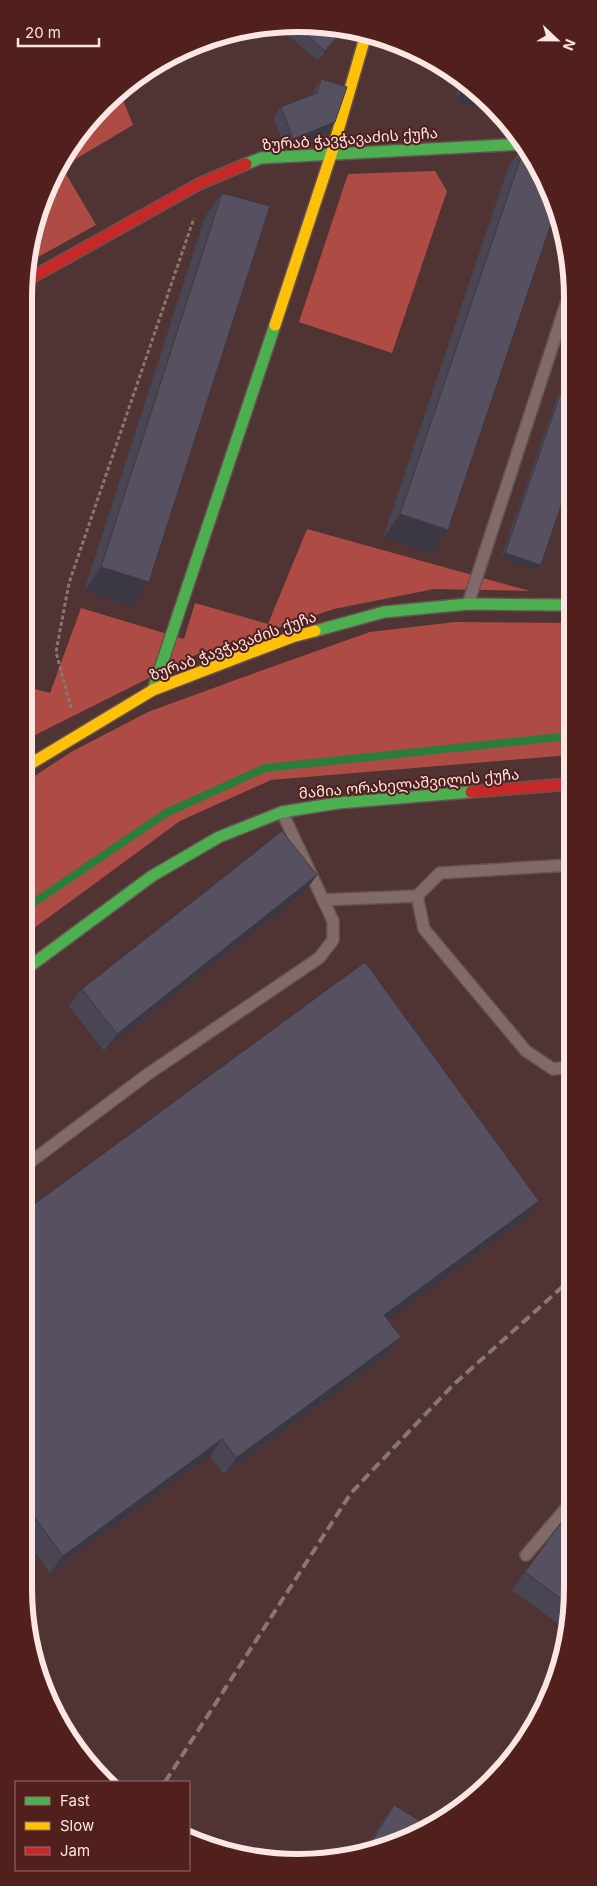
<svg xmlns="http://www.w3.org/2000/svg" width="597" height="1886" font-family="Inter,'Noto Sans Georgian',sans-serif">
	<rect width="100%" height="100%" fill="#4f3433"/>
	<path fill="#af4b45" d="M 121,95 L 133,125 L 62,167 L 96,225 L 29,262 L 29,245 L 70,146 Z
		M 435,171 L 447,191 L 392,353 L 299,322 L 348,174 Z
		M 307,529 L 530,591 L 434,589 L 334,609 L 193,656 L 27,739 L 27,687 L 50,693 L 81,608 L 184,639 L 195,603 L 268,624 Z
		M 455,622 L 570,623 L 570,755 L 271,780 L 180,821 L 26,934 L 27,781 L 71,752 L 148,712 L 241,678 L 370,632 Z"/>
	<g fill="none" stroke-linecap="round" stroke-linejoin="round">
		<path stroke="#2a7e37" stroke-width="8" d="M 26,908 L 166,813 L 265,768 L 570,736"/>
		<defs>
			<path id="lane" d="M 468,604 L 571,289
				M 323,900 L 417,896
				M 569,1067 L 553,1069 L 526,1051 L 424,929 L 417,896 L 440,873 L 570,865
				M 25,1166 L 148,1074 L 319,958 L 333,940 L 333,921 L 282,812
				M 526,1555 L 568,1506"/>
			<path id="fast" d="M 246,164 L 261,158 L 522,144
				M 315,631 L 384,612 L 468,604 L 570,605
				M 153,690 L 275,325
				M 26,969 L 152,876 L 219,837 L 282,812 L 338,803 L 471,792"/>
			<path id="slow" d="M 275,325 L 331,155 L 366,34
				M 27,766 L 153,690 L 292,637 L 315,631"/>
			<path id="jam" d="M 29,279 L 199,184 L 246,164
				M 471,792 L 570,784"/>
		</defs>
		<use href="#lane" stroke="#675251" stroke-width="14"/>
		<use href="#fast" stroke="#675251" stroke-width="14"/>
		<use href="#slow" stroke="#675251" stroke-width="14"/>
		<use href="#jam" stroke="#675251" stroke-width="14"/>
		<path stroke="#887574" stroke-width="3" stroke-dasharray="4 2.5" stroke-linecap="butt" d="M 71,708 L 56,652 L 69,583 L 194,218"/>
		<use href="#lane" stroke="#806b69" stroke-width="11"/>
		<use href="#fast" stroke="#4caf50" stroke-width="11"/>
		<use href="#slow" stroke="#ffc107" stroke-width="11"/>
		<use href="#jam" stroke="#c62828" stroke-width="11"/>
		<path stroke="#897574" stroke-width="4" stroke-dasharray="10 5" stroke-linecap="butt" d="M 165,1782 L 351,1493 L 453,1385 L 569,1281"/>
	</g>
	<path fill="#4a4553" d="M 271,29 L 345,29 L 318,61 L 283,31 L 273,35 Z
		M 451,72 L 493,104 L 499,113 L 454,101 L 458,89 L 448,86 Z
		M 321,79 L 328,133 L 286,149 L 273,118 L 281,107 L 312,95 L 314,90 Z
		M 523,146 L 545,177 L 448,530 L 431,554 L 383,538 L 509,165 Z
		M 222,193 L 149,582 L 132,607 L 84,591 L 205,217 Z
		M 571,358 L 570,479 L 537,570 L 501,558 Z
		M 570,525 L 570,547 L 565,546 Z
		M 317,875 L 304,893 L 104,1051 L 69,1006 L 82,989 Z
		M 25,1211 L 527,1218 L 388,1320 L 401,1337 L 388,1355 L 224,1475 L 210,1456 L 50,1573 L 24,1537 Z
		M 568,1513 L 568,1631 L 512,1590 Z
		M 394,1805 L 370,1853 L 363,1853 L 384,1819 Z"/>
	<path fill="#3c3843" d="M 277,29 L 285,29 L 283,31 L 273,35 Z
		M 344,29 L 345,29 L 318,61 L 325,51 Z
		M 455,75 L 463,82 L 458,89 L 448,86 Z
		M 467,84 L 493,104 L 499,113 L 454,101 Z
		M 335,122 L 328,133 L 286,149 L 293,139 Z
		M 400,514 L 448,530 L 431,554 L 383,538 Z
		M 568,540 L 570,541 L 570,547 L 565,546 Z
		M 505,553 L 541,565 L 537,570 L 501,558 Z
		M 101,567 L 149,582 L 132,607 L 84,591 Z
		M 317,875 L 304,893 L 104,1051 L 117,1034 Z
		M 539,1201 L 527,1218 L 372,1332 L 384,1315 Z
		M 401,1337 L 388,1355 L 224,1475 L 236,1458 Z
		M 222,1439 L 210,1456 L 50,1573 L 63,1556 Z"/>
	<path fill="#565060" stroke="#3c3843" d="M 300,29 L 344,29 L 325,51 Z
		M 321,79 L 347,87 L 335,122 L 293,139 L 281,107 L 317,93 Z
		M 524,148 L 545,177 L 555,212 L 448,530 L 400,514 Z
		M 222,193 L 270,206 L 149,582 L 101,567 Z
		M 571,363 L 570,479 L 541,565 L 505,553 Z
		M 282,831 L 317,875 L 117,1034 L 82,989 Z
		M 365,962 L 539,1201 L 384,1315 L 401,1337 L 236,1458 L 222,1439 L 63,1556 L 24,1503 L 25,1211 Z
		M 568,1513 L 568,1604 L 525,1572 Z
		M 394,1805 L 427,1825 L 370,1853 L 365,1853 Z"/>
	<g text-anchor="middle" stroke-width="4" stroke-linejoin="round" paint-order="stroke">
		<g font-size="15" fill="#fbe6e4" stroke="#51201c">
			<text transform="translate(350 139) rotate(-4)" y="5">ზურაბ ჭავჭავაძის ქუჩა</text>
			<text transform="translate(233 646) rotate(-20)" y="5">ზურაბ ჭავჭავაძის ქუჩა</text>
			<text transform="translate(409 784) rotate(-5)" y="5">მამია ორახელაშვილის ქუჩა</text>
		</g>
	</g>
	<path d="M0 0H597V1886H0ZM298 32H298A266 266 0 0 1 564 298V1588A266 266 0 0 1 298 1854H298A266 266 0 0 1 32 1588V298A266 266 0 0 1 298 32Z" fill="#51201c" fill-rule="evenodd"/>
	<path fill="none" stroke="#fbe6e4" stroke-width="6" d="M298 32H298A266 266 0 0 1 564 298V1588A266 266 0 0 1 298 1854H298A266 266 0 0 1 32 1588V298A266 266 0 0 1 298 32Z"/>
	<rect x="15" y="1781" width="175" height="90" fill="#51201c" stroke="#956f6c"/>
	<rect x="25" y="1797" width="25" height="8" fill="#4caf50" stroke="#956f6c"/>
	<text x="60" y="1806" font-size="15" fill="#fbe6e4">Fast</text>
	<rect x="25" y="1822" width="25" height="8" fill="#ffc107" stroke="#956f6c"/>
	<text x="60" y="1831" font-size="15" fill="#fbe6e4">Slow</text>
	<rect x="25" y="1847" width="25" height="8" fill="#c62828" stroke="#956f6c"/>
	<text x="60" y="1856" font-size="15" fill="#fbe6e4">Jam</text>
	<g transform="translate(557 40) rotate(112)" stroke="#51201c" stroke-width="4" paint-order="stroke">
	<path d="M0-4L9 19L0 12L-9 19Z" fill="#fbe6e4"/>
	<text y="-8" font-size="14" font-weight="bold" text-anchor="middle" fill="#fbe6e4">N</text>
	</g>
	<path d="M18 38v8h81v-8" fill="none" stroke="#fbe6e4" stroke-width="2.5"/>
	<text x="25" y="38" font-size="15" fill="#fbe6e4" stroke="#51201c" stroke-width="4" paint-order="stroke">20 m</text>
</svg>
